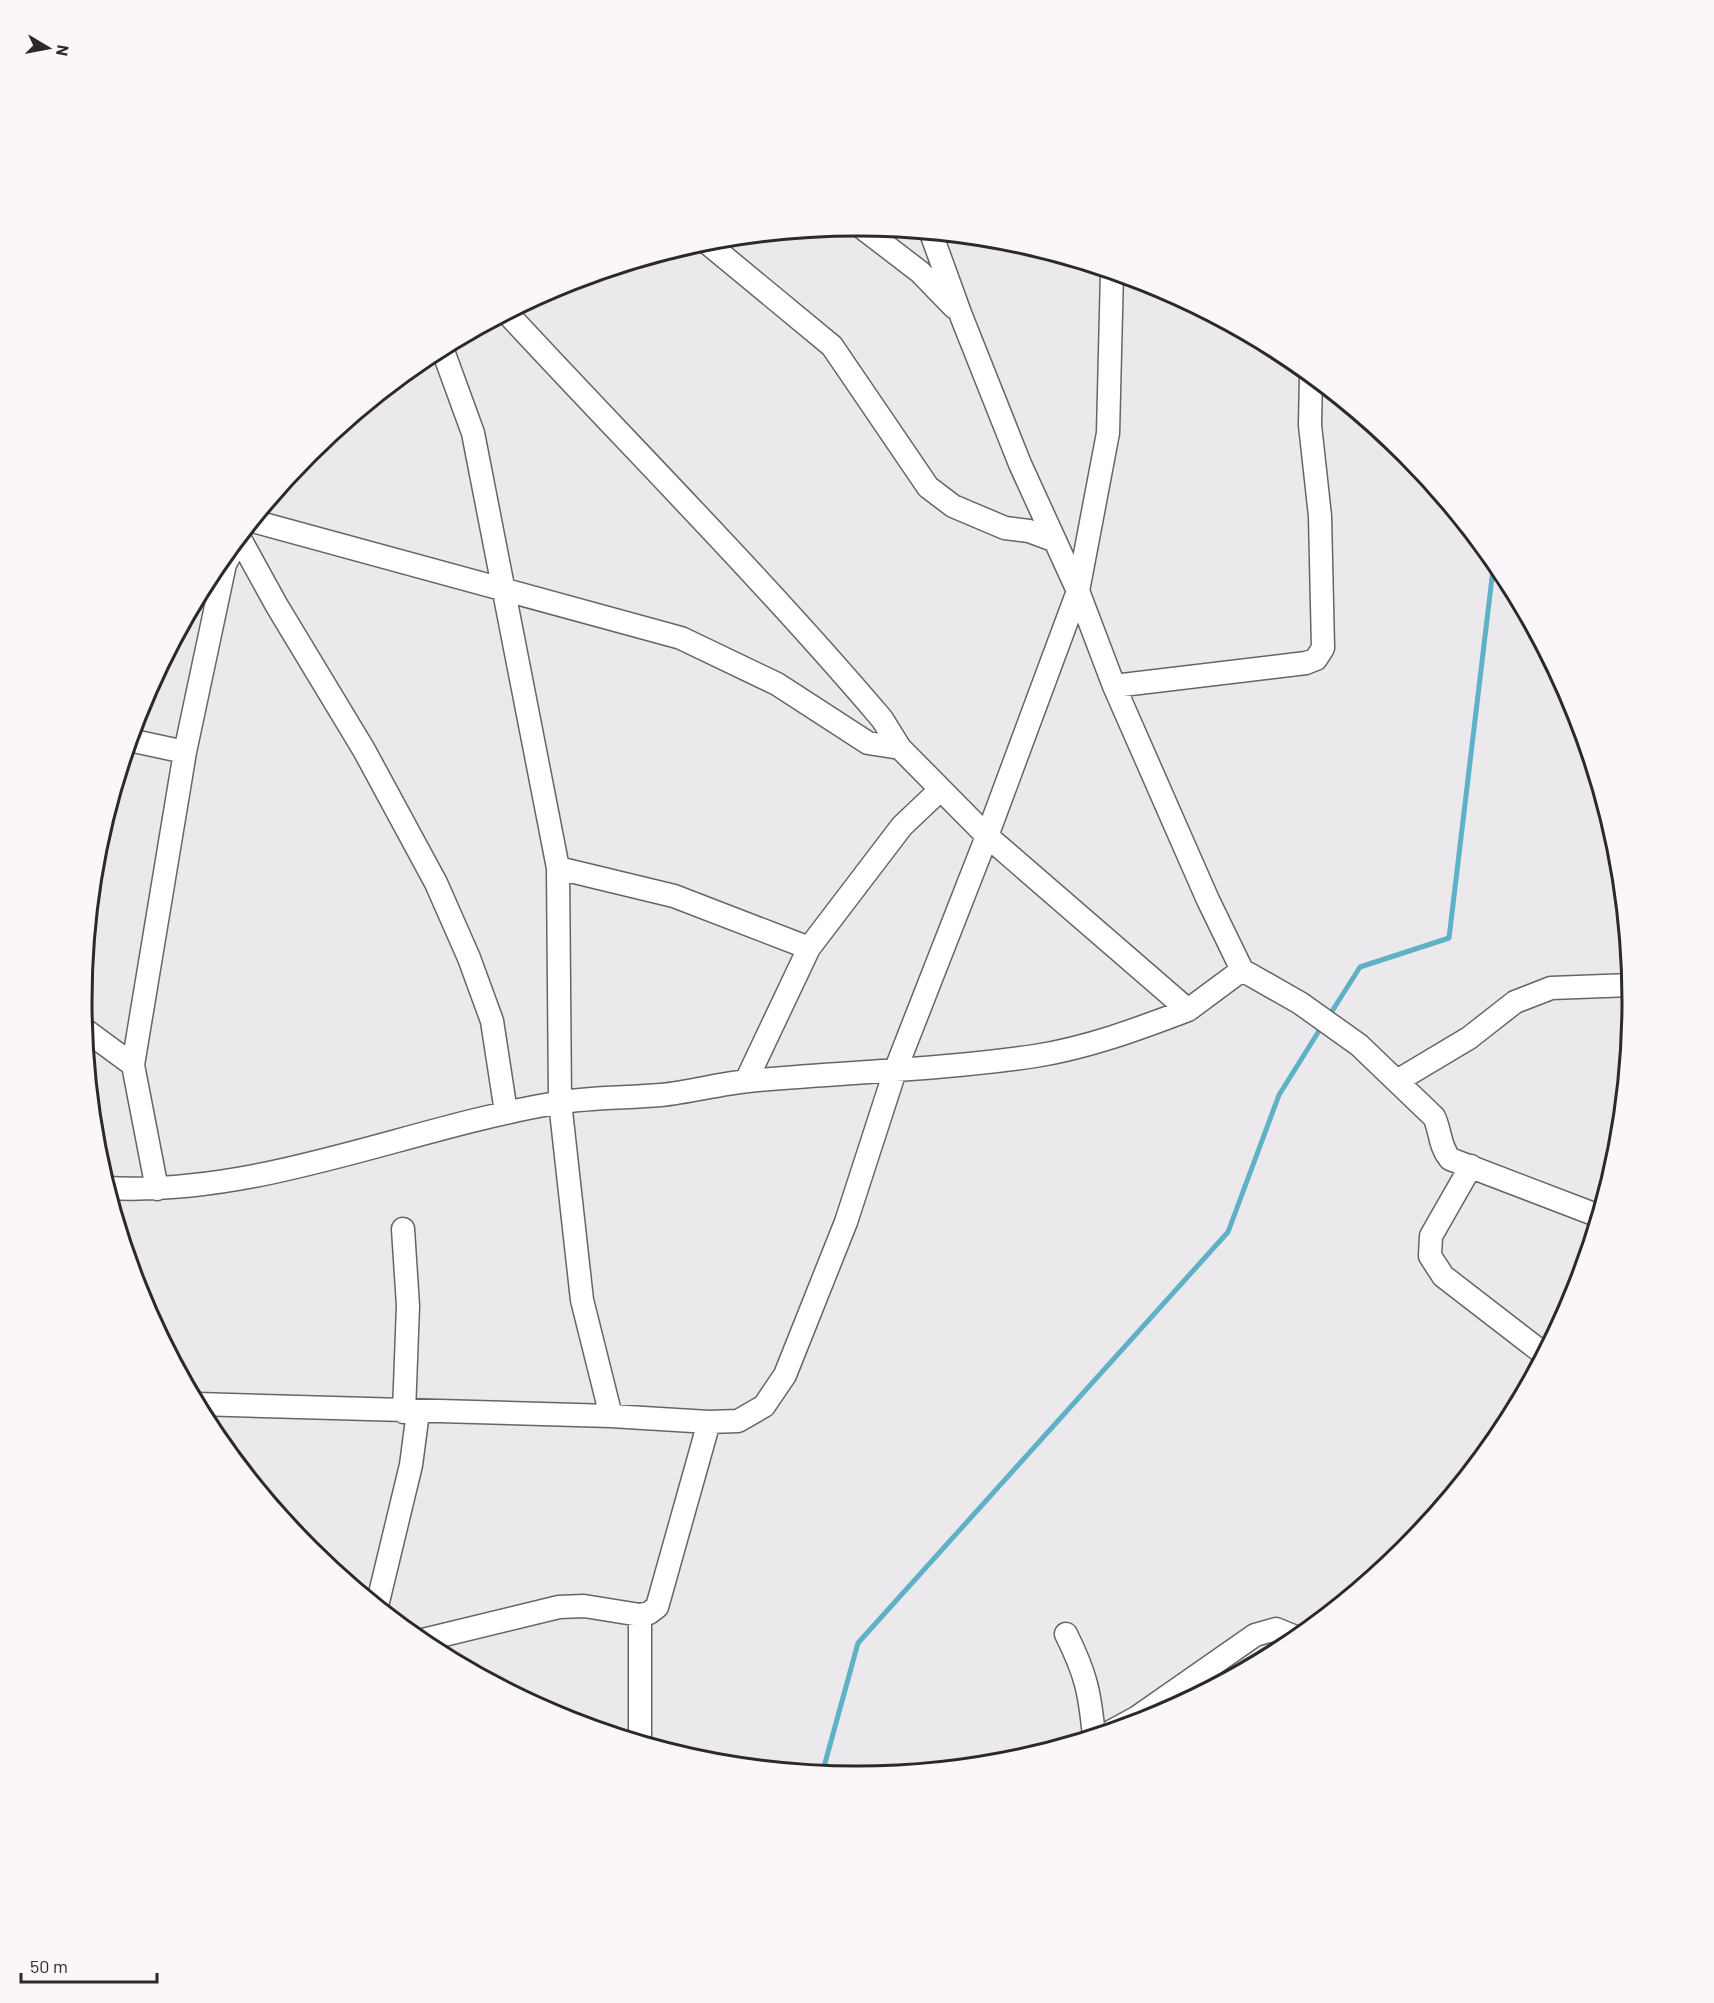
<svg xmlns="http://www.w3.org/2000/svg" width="1714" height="2003" font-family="Barlow,sans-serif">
	<rect width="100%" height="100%" fill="#ece9ed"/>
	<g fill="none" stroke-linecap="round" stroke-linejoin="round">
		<path stroke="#5eb1c6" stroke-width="5" d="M 1329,1016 L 1360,967 L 1449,938 L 1494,561
			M 822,1774 L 858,1643 L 1228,1232 L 1279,1095 L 1322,1026"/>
		<defs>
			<path id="street" d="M 860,226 L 920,272 L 954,307
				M 931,233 L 960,313 L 1020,464 L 1078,591 L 1114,686 L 1208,900 L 1242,970 L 1300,1003 L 1359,1045 L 1434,1117 C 1441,1131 1439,1146 1450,1159 L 1599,1216
				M 705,241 L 832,346 L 928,487 L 953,506 L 1005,528 L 1029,531 L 1053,540
				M 507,313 C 632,448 762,578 882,719 L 900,748 L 987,836 L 1188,1010 L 1242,970
				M 442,348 L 473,433 L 558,868 L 560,1102 L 582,1300 L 611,1416
				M 253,521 L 681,638 L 777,684 L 868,743 L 900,748
				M 239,537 L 277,606 L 364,750 L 436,883 L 469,958 L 492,1021 L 506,1112
				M 1114,686 L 1306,663 L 1316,659 L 1323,648 L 1320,516 L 1310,425 L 1311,375
				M 129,740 L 185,752
				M 558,868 L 674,896 L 809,948
				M 84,1029 L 133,1065
				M 746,1081 L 809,948 L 902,826 L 940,790
				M 1397,1081 L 1469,1038 L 1515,1002 L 1551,988 L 1631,985
				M 1471,1166 L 1431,1236 L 1430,1256 L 1443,1276 L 1544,1354
				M 107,1188 C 262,1196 406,1128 556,1103 C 590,1097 626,1098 661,1095 C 690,1092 719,1084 748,1081 C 844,1072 940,1070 1035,1056 C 1087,1048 1138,1029 1188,1010
				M 157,1189 L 133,1065 L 185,752 L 225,564 L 231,553 L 242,545
				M 403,1229 L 408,1306 L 404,1412
				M 197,1404 L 611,1416 L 709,1422
				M 377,1606 L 411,1465 L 418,1412
				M 1066,1634 C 1086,1674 1090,1693 1094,1737
				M 419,1641 L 559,1607 L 584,1606 L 640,1615
				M 1112,1731 L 1136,1718 L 1255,1635 L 1276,1629 L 1298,1638
				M 640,1743 L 640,1615 L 649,1613 L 657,1607 L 709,1422 L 738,1421 L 764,1406 L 785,1375 L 846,1222 L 895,1071 L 987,836 L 1078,591 L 1108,433 L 1112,272"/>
		</defs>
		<use href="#street" stroke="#676467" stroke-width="25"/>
		<use href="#street" stroke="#fff" stroke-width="22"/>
	</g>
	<path d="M0 0H1714V2003H0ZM92 1001a765 765 0 1 1 1530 0a765 765 0 1 1-1530 0Z" fill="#faf6fa" fill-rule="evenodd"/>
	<path fill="none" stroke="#2a292b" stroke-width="3" d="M92 1001a765 765 0 1 1 1530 0a765 765 0 1 1-1530 0Z"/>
	<g transform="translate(48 48) rotate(100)" stroke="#faf6fa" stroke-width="4.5" paint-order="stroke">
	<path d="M0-4.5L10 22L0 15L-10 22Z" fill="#2a292b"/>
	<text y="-9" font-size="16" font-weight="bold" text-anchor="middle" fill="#2a292b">N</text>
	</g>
	<path d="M21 1973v9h136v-9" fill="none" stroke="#2a292b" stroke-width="3"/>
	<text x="30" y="1973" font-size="18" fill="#2a292b" stroke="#faf6fa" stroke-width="4.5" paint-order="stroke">50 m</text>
</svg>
